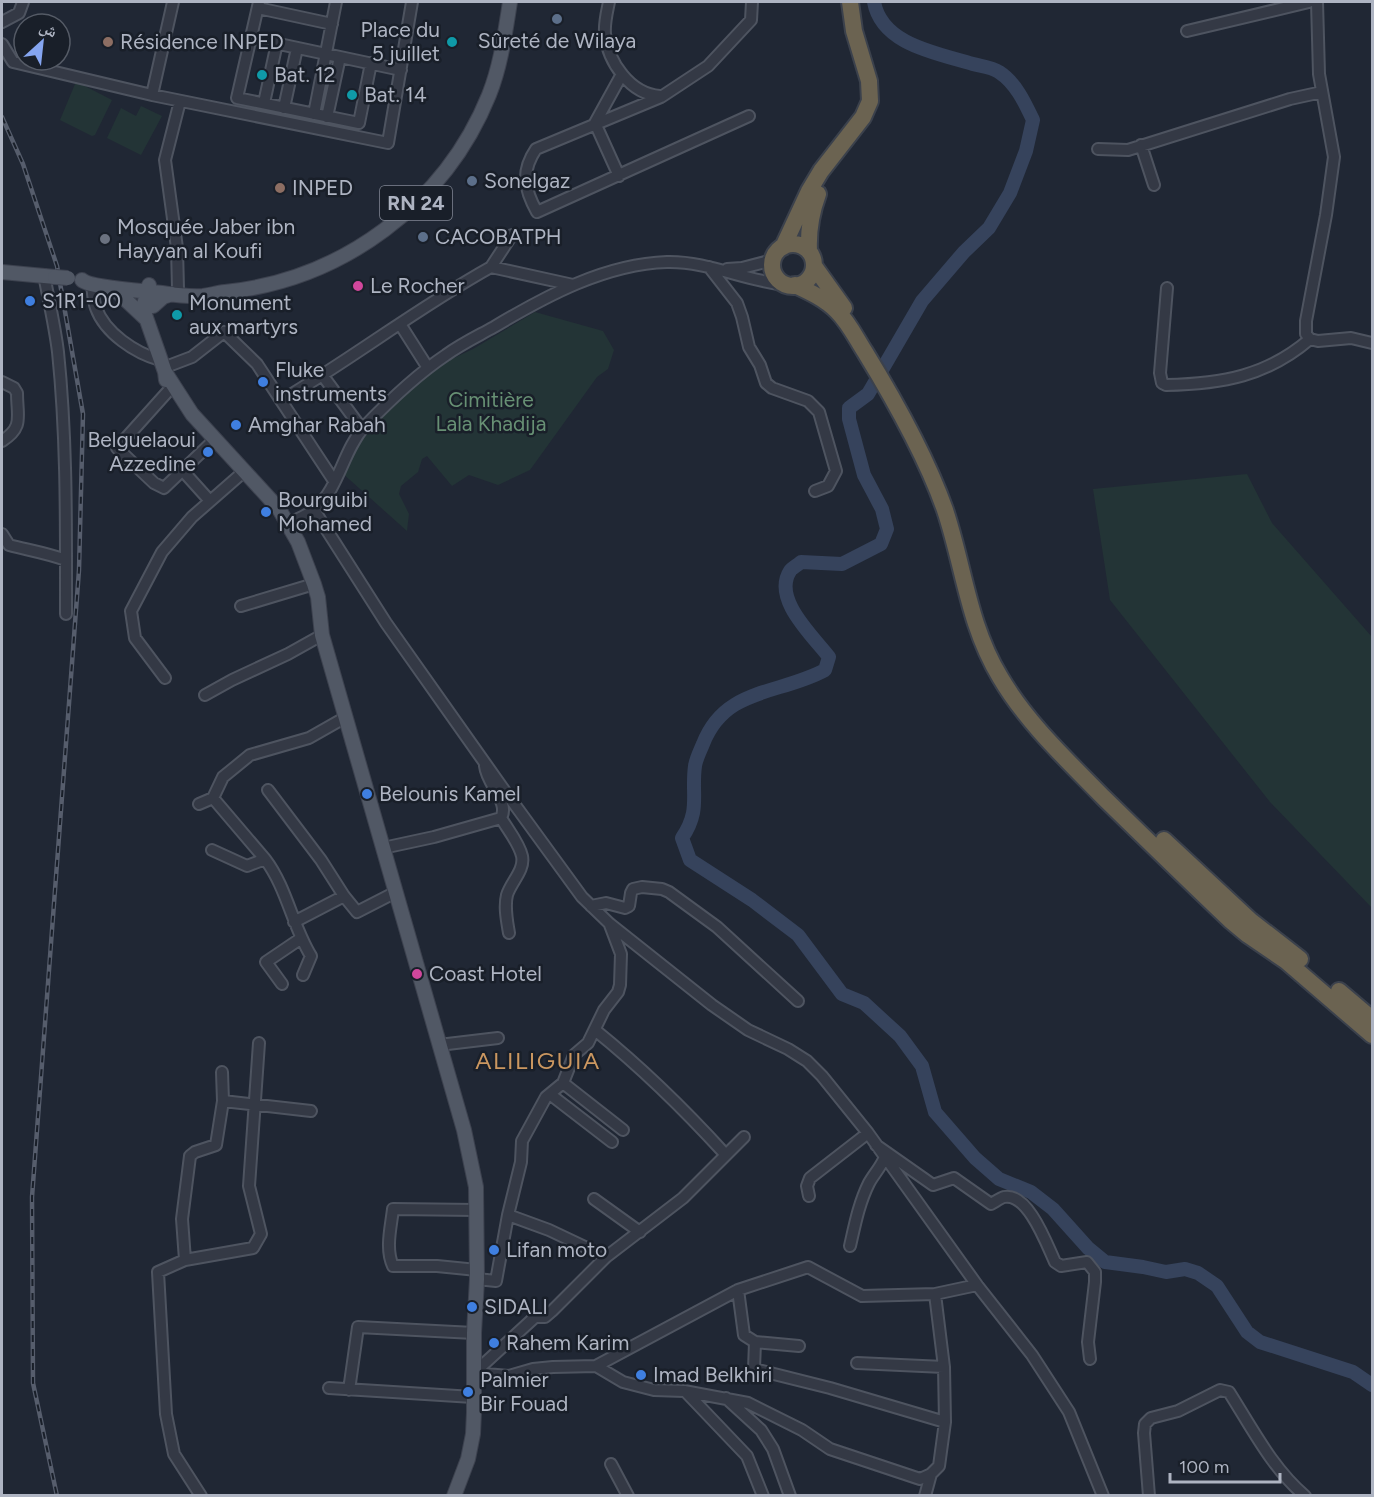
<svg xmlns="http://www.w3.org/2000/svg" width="1374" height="1497" font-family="Figtree,'Noto Naskh Arabic',sans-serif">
	<rect width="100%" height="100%" fill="#202734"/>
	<path fill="#233436" d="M 79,83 L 112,100 L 95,135 L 92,136 L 60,120 L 75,84 Z
		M 141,106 L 162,116 L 141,155 L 107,138 L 121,108 L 136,116 Z
		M 535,312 L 603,331 L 614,350 L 608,369 L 597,377 L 530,470 L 498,485 L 469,475 L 452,486 L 427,456 L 422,459 L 418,472 L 401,486 L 399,494 L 409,514 L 407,531 L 341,472 L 371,423 L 439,365 L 473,349 Z
		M 1247,474 L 1272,523 L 1372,637 L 1372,908 L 1270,802 L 1110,600 L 1093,489 Z"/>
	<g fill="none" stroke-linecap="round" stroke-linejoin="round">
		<path stroke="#36435c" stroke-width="14" d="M 874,2 C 882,45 937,53 973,64 C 980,66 992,67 999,72 C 1016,83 1025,103 1033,120 L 1026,151 L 1010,193 L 989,228 L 964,252 L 922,301 L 868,394 L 849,408 L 849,419 L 864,475 L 882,509 L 887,529 L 881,544 L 842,564 L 801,562 C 798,565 792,568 790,571 C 772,599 813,636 829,657 L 825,670 C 779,695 725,687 703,744 C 700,751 696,759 695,766 C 691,795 701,810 682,838 L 690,860 L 752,900 L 798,935 L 842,994 L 864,1003 L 900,1036 L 922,1066 L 935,1112 L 975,1158 L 999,1179 L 1031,1192 L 1053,1209 L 1088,1248 L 1105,1262 L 1143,1267 L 1166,1272 L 1185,1269 L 1198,1273 L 1217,1286 L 1247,1332 L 1260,1342 L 1353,1372 L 1372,1385"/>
		<defs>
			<path id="minor" d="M 259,2 L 237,98 L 359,123 L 371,63
				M 609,2 C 607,12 604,23 605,34 C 608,62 630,94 660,96
				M 1317,2 L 1319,74 L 1334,157 L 1326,215 L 1306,321 L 1306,334 L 1310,339 L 1318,341 L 1351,338 L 1372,343
				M 258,8 L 332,24
				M 2,22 L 19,13 L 23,2
				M 1187,31 L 1309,2
				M 251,38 L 401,70
				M 2,44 L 13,62 L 152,95 L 388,143 L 412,2
				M 152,95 L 173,2
				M 264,103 L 277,43
				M 284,108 L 297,48
				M 314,114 L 336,2
				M 749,116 L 537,212 C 524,189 521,171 536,149 L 661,97 L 708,66 L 751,20 L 752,2
				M 327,117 L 340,57
				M 1141,145 L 1154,185
				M 1098,149 L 1128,150 L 1290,99 L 1322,92
				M 619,176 L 595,123 L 622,74
				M 491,267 L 512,235
				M 709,267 L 737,303 L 742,317 L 749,347 L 760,365 L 766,383 L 772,388 L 808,401 L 819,412 L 836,471 L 828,486 L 815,491
				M 727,269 L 742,268 L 773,260
				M 44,275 C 49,301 55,327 58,352 C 67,439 66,527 66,614
				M 92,284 C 93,292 93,300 96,308 C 105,333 135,353 160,360
				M 1167,288 L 1160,373 L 1162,383 L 1166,385 C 1222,384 1267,376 1310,339
				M 178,289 L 177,248 L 165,160 L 180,101
				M 400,324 L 428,368
				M 163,368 L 192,357 L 224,332 L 257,364 L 334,481
				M 323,376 L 362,429
				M 2,382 L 14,388 L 17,393 C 17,417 24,427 2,441
				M 170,389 L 117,448 L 154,483 L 164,488 L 211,443
				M 282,400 C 353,358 419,307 491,267 L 573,285
				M 183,471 L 210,501
				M 314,510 L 386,623 L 504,790 L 582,897 L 610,924 L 712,1005 L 748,1030 L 788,1049 L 807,1061 L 822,1076 L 868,1133 L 977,1285 L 1032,1355 L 1069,1412 L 1103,1496
				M 287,524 C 296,520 308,515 315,509 C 339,488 343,451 364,427 C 389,401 416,375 446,355 C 461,344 478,336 494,327 C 546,296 605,264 667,262 C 709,261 747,282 788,285
				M 2,534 L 9,545 C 28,550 47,553 66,560
				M 241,606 L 314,584
				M 165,678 L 135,638 L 131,611 L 162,552 L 192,517 L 240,475
				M 205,695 L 232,680 L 288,654 L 322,635
				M 268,790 L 321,860 L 344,896 L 357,912 L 396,892
				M 213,798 L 223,777 L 250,755 L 309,738 L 346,717
				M 199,804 L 213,798 L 265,859
				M 501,818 C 508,830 519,843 522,856 C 525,870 511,882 507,895 C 504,907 507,921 509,933
				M 383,848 L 434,837 L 501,818 C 510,802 487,785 485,766
				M 212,850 L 247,866 L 265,859 C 287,888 292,925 311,956 L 303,975
				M 591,906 L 606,903 L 625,908 L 629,906 L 631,893 L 633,889 L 642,887 L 662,889 L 669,892 L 717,927 L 798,1001
				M 294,922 L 344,896
				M 282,984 L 266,962 L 300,939
				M 595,1030 C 642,1068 684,1109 725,1154
				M 439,1045 L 498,1038
				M 563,1083 L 623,1130
				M 551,1095 L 612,1142
				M 223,1101 L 311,1111
				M 876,1145 L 933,1185 L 954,1178 L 991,1204 C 995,1202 1000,1198 1004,1197 C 1028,1192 1047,1245 1055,1262 L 1061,1266 L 1087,1262 L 1095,1272 L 1095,1282 L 1088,1342 L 1090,1359
				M 809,1196 L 807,1186 L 810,1178 L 868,1133
				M 594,1199 L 640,1232
				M 476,1210 L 393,1209 C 391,1227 385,1249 393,1266 L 437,1266 L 477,1270
				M 508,1215 L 549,1230 L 606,1257
				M 850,1246 C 855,1224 859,1203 869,1183 C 874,1174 880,1168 884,1159
				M 185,1260 L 182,1219 L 190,1156 L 195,1152 L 216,1145 L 223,1101 L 222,1072
				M 477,1279 L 496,1281 L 508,1215 L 521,1162 L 522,1141 L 546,1097 L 563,1083 L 574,1055 L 588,1043 L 604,1010 L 618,992 L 620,985 L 621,954 L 610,925
				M 738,1290 L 744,1335 L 755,1342 L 754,1369 L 830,1388 L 945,1422
				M 755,1342 L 799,1346
				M 857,1363 L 944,1367
				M 596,1366 L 738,1290 L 808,1267 L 862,1296 L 935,1294
				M 474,1373 L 509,1376 L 533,1369 L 553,1367 L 596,1366 L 623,1382 L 654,1390 L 684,1391 L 748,1403 L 802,1430 L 830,1449 L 920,1479 L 931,1474 L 939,1466 L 945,1422 L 944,1367 L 935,1294 L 977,1285
				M 474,1373 L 535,1317 L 545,1317 L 552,1311 L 606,1257 L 683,1198 L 744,1137
				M 329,1388 L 473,1397
				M 349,1390 L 358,1327 L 474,1333
				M 685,1391 L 747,1456 L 763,1496
				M 726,1398 L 761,1430 L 773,1449 L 790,1496
				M 611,1464 L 628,1496
				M 201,1496 L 174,1454 L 166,1414 L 158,1272 L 185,1260 L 253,1248 L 261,1234 L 249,1186 L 259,1043
				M 925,1496 L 931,1474
				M 1149,1496 L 1144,1433 L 1145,1424 L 1151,1418 L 1178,1411 L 1220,1390 L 1229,1392 C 1252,1428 1272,1468 1305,1496"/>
			<path id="major" d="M 2,272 L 55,277
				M 82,280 C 90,288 147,291 162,293 C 175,295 189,297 203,296 C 210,295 217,293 225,292 C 342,280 445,204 489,95 C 501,65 505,33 510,2
				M 149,285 L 143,309 L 165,372 L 166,380
				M 113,288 L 145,318
				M 153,306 L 163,297 L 172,294
				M 165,372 L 192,414 L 279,509 L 298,542 L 314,584 L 318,597 L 322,635 L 464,1130 L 476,1187 L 477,1279 L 474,1333 L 474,1412 L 473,1434 L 468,1459 L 454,1496"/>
			<path id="highway" d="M772 265a21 21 0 1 1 42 0a21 21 0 1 1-42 0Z
				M 783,247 L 809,191 L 821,171 L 863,117 L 870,101 L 869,81 L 854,31 L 850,2
				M 809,251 C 808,230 811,213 818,194
				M 814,266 L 844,308
				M 795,285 C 810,292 825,299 837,311 C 849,323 856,338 865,352 C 895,401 926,456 945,510 C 964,567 968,624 1000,677 C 1027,723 1066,759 1103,797 C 1145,838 1187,879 1230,920 L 1248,935 L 1286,961 L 1372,1035
				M 1164,840 L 1251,921 L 1300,959
				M 1339,991 L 1372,1019"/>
		</defs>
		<use href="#minor" stroke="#4e5460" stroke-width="14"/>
		<use href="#major" stroke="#3d424f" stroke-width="16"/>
		<use href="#highway" stroke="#3b414c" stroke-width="20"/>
		<use href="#minor" stroke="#343945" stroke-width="10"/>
		<use href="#major" stroke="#515865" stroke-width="14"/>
		<use href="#highway" stroke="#6b6351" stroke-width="16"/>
		<defs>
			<path id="rail" d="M 2,117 L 23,164 L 57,266 L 83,414 L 79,570 L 32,1197 L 33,1383 L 57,1496"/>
		</defs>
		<use href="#rail" stroke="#565d6c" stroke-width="4.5"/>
		<use href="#rail" stroke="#191f29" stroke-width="2" stroke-dasharray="7" stroke-linecap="butt"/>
		<defs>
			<path id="major-bridge" d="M 55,277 L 68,278"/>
		</defs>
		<use href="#major-bridge" stroke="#3d424f" stroke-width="16" stroke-linecap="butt"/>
		<use href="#major-bridge" stroke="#515865" stroke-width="14"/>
	</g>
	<g fill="#5c6f8a" stroke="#191f29" stroke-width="2">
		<circle cx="557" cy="19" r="6"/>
		<circle cx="472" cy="181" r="6"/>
		<circle cx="423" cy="237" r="6"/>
	</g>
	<g fill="#8d6e63" stroke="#191f29" stroke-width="2">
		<circle cx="108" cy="42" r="6"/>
		<circle cx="280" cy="188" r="6"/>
	</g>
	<g fill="#0f9aa8" stroke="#191f29" stroke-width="2">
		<circle cx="452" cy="42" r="6"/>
		<circle cx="262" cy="75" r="6"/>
		<circle cx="352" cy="95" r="6"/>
		<circle cx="177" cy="315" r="6"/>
	</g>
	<circle fill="#6b7280" stroke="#191f29" stroke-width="2" cx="105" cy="239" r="6"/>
	<g fill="#d1479c" stroke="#191f29" stroke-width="2">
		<circle cx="358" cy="286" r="6"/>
		<circle cx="417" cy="974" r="6"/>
	</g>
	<g fill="#3f7fe0" stroke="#191f29" stroke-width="2">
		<circle cx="30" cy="301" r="6"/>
		<circle cx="263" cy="382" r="6"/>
		<circle cx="236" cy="425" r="6"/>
		<circle cx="208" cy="452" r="6"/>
		<circle cx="266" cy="512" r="6"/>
		<circle cx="367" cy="794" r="6"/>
		<circle cx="494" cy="1250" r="6"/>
		<circle cx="472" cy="1307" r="6"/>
		<circle cx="494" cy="1343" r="6"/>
		<circle cx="641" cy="1375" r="6"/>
		<circle cx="468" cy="1392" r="6"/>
	</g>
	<g text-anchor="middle" stroke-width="5" stroke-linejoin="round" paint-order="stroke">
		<rect fill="#191f29" stroke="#818794" stroke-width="1.5" x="380" y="186" width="72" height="34" rx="4.5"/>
		<g font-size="20" font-weight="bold" fill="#aeb4c2">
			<text x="416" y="210">RN 24</text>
		</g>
		<g font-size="21" fill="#aeb4c2" stroke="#191f29" text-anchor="start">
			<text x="440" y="37" text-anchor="end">Place du<tspan x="440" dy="24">5 juillet</tspan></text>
			<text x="557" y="48" text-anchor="middle">Sûreté de Wilaya</text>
			<text x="120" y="49">Résidence INPED</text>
			<text x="274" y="82">Bat. 12</text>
			<text x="364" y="102">Bat. 14</text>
			<text x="484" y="188">Sonelgaz</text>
			<text x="292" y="195">INPED</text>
			<text x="117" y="234">Mosquée Jaber ibn<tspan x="117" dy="24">Hayyan al Koufi</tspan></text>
			<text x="435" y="244">CACOBATPH</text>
			<text x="370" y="293">Le Rocher</text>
			<text x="42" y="308">S1R1-00</text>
			<text x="189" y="310">Monument<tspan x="189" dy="24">aux martyrs</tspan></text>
			<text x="275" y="377">Fluke<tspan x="275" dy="24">instruments</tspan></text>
			<text x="248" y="432">Amghar Rabah</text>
			<text x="196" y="447" text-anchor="end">Belguelaoui<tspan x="196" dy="24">Azzedine</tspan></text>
			<text x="278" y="507">Bourguibi<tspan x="278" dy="24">Mohamed</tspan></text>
			<text x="379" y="801">Belounis Kamel</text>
			<text x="429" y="981">Coast Hotel</text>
			<text x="506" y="1257">Lifan moto</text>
			<text x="484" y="1314">SIDALI</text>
			<text x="506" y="1350">Rahem Karim</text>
			<text x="653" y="1382">Imad Belkhiri</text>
			<text x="480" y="1387">Palmier<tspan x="480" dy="24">Bir Fouad</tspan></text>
		</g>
		<g font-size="21" fill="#679074" stroke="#191f29">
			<text x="491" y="407">Cimitière<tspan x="491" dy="24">Lala Khadija</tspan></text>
		</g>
		<g font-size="24" letter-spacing="1.5" fill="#cb9760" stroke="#191f29">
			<text x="538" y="1069">ALILIGUIA</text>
		</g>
	</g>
	<rect width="1374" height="1497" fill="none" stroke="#aeb4c2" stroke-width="6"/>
	<g transform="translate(42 42) rotate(27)"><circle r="28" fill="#191f29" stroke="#555b66" stroke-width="1.5"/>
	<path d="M0-4.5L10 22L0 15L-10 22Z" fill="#85a5f0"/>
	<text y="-9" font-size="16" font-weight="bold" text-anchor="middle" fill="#aeb4c2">ش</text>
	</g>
	<path d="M1170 1473v9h110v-9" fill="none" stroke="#aeb4c2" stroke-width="3"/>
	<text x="1179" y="1473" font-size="18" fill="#aeb4c2" stroke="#191f29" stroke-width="4.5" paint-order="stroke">100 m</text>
</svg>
